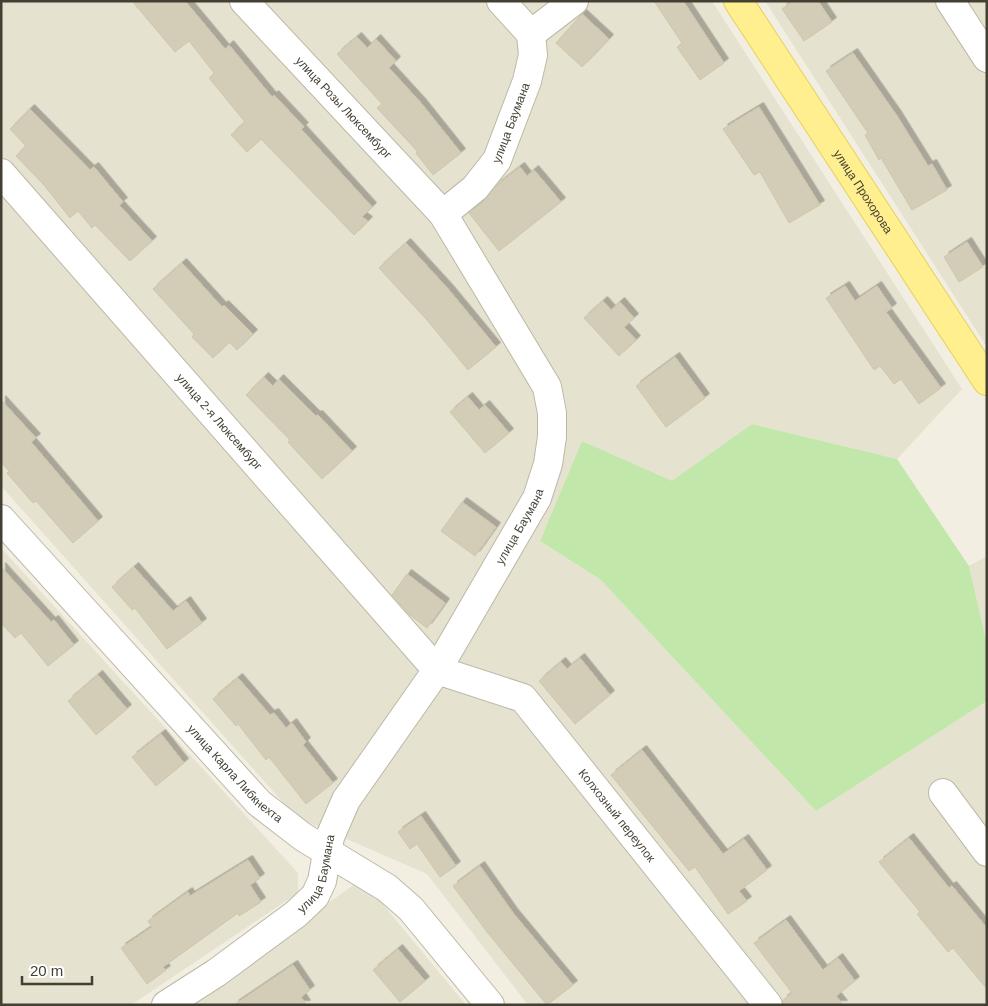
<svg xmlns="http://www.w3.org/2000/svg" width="988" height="1006" font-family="Helvetica,sans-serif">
	<defs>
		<filter id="shadow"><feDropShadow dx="4.5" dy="-4.5" stdDeviation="0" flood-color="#0004"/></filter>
	</defs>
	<rect width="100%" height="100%" fill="#f2efe2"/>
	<path fill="#e6e2d0" d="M 1,1 L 712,1 L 962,389 L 897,459 L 752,424 L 672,482 L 582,441 L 540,541 L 601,580 L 816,811 L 987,701 L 987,1005 L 528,1005 L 427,874 L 296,817 L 1,486 Z
		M 765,1 L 987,1 L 987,347 Z
		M 1,548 L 298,873 L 298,893 L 131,1005 L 1,1005 Z
		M 987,556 L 987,644 L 969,566 Z
		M 362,879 L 466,1005 L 184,1005 Z"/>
	<path fill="#c2e7aa" d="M 752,424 L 897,459 L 969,566 L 987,644 L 987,701 L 816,811 L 601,580 L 540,541 L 582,441 L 672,481 Z"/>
	<path fill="#d3cdb8" stroke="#cec6ab" filter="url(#shadow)" d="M 132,1 L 185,1 L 225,49 L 229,45 L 272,97 L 274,95 L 304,127 L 301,129 L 372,207 L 362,217 L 368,221 L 354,235 L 261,139 L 247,152 L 231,135 L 245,122 L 209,78 L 214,73 L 189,41 L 175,52 Z
		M 654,1 L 683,1 L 724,63 L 700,80 L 677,47 L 682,43 Z
		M 793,1 L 818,1 L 832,22 L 804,41 L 782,9 Z
		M 582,14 L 609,39 L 582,67 L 556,43 Z
		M 357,37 L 367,48 L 376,39 L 396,61 L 389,68 L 421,103 L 461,153 L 433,175 L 416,153 L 418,152 L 377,108 L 382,104 L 337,54 Z
		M 853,53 L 897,116 L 928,166 L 932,164 L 947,190 L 912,210 L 881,158 L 879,160 L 865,135 L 868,133 L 826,71 Z
		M 759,107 L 820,205 L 789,223 L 760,172 L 754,175 L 723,129 Z
		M 30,109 L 90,170 L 94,167 L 123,202 L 119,205 L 152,241 L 130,261 L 95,225 L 92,228 L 78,211 L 70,218 L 44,185 L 16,156 L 26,146 L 10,129 Z
		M 520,167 L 527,176 L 534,170 L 561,202 L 499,251 L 469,213 L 485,200 L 497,185 Z
		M 967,242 L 983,267 L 959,282 L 944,257 Z
		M 406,243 L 449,290 L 496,347 L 468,370 L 427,320 L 379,268 Z
		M 182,263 L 222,307 L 224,305 L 253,334 L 237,350 L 229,342 L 213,358 L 192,337 L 194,334 L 153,289 Z
		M 845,286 L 855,301 L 877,286 L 892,308 L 886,312 L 941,388 L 919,404 L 901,379 L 894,384 L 880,366 L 874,370 L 826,298 Z
		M 603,301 L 611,310 L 620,302 L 634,318 L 624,327 L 636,340 L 619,356 L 584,318 Z
		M 675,357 L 705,398 L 666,427 L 636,386 Z
		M 264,377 L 273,386 L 279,379 L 316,416 L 318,415 L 352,451 L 322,479 L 288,442 L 290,440 L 246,395 Z
		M 468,397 L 479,410 L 485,405 L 509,433 L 485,453 L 450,412 Z
		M 1,400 L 36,438 L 31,442 L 98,521 L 73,543 L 36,501 L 33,503 L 7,473 L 9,471 L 1,462 Z
		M 462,502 L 496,527 L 475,556 L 441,531 Z
		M 1,567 L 51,622 L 54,620 L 74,645 L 48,666 L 21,633 L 15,638 L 1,623 Z
		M 134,567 L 173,611 L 186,601 L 202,623 L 167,649 L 135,608 L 132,610 L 112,587 Z
		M 407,574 L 445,603 L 427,628 L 410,615 L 392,595 Z
		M 580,658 L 610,695 L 575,724 L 539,681 L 561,662 L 567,669 Z
		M 98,675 L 127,709 L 96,735 L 68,701 Z
		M 238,678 L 270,715 L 274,713 L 286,728 L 292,723 L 306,742 L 303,745 L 333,783 L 306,804 L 269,757 L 266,760 L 238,724 L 236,726 L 213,699 Z
		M 161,734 L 184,763 L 156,786 L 132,757 Z
		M 642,750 L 723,854 L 744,839 L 767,870 L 739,891 L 747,901 L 728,914 L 695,867 L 689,871 L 611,775 Z
		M 421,816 L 456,866 L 440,877 L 417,844 L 410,849 L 398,832 Z
		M 909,838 L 949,888 L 952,886 L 987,928 L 987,989 L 953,948 L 948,952 L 917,914 L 920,912 L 879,862 Z
		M 248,860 L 260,878 L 250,885 L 261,902 L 239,916 L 238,913 L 163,967 L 166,970 L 147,984 L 121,948 L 152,927 L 148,921 L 188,892 L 190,896 Z
		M 480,866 L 513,913 L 573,985 L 547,1005 L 487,932 L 453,886 Z
		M 786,920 L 823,970 L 838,958 L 855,981 L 836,996 L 843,1005 L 783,1005 L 783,1000 L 792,993 L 754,943 Z
		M 398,949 L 425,981 L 400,1002 L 373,970 Z
		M 293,965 L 310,990 L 301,997 L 306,1005 L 234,1005 Z"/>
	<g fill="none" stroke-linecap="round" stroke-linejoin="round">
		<defs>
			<g id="minor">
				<path id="s1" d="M 244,1 L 443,214"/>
				<path d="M 501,1 L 531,34"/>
				<path d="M 950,1 L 987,58"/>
				<path id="s2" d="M 1,173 L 437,670 L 523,698 L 768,1005"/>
				<path id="s3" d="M 1,519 L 259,803 L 303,837 L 387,888 L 411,909 L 490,1005"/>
				<path d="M 943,793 L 987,852"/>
				<path id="s4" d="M 166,1005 L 216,973 L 296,914 L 315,896 L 322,881 L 330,837 L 346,800 L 437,670 L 537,498 L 548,464 L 552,437 L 552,413 L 547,387 L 443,214 L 475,188 L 497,160 L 527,81 L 533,55 L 531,34 L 574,1"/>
			</g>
			<g id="major">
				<path id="s5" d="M 738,1 L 987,381"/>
			</g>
		</defs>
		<use href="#minor" stroke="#bdb8a5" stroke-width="30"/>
		<use href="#major" stroke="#e5d05d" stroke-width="30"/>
		<use href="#minor" stroke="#fff" stroke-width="28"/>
		<use href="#major" stroke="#ffef8e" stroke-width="28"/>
	</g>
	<g text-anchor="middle" stroke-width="4.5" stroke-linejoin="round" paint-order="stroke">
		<g font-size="12" fill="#433f33" stroke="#fff">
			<text dy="4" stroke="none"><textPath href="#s1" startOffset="146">улица Розы Люксембург</textPath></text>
			<text dy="4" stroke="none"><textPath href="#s4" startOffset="1076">улица Баумана</textPath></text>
			<text dy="4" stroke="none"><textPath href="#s5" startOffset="228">улица Прохорова</textPath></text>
			<text dy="4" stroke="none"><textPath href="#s2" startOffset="331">улица 2-я Люксембург</textPath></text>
			<text dy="4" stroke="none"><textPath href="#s4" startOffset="611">улица Баумана</textPath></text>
			<text dy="4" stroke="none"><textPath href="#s3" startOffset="346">улица Карла Либкнехта</textPath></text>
			<text dy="4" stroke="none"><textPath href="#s2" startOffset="902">Колхозный переулок</textPath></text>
			<text dy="4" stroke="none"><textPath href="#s4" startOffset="206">улица Баумана</textPath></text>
		</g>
	</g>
	<rect width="988" height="1006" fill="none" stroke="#433f33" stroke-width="5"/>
	<path d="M22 976v8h70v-8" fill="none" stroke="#433f33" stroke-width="2.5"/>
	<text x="30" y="976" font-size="15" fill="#433f33" stroke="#ffffff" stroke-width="4" paint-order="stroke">20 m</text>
</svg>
